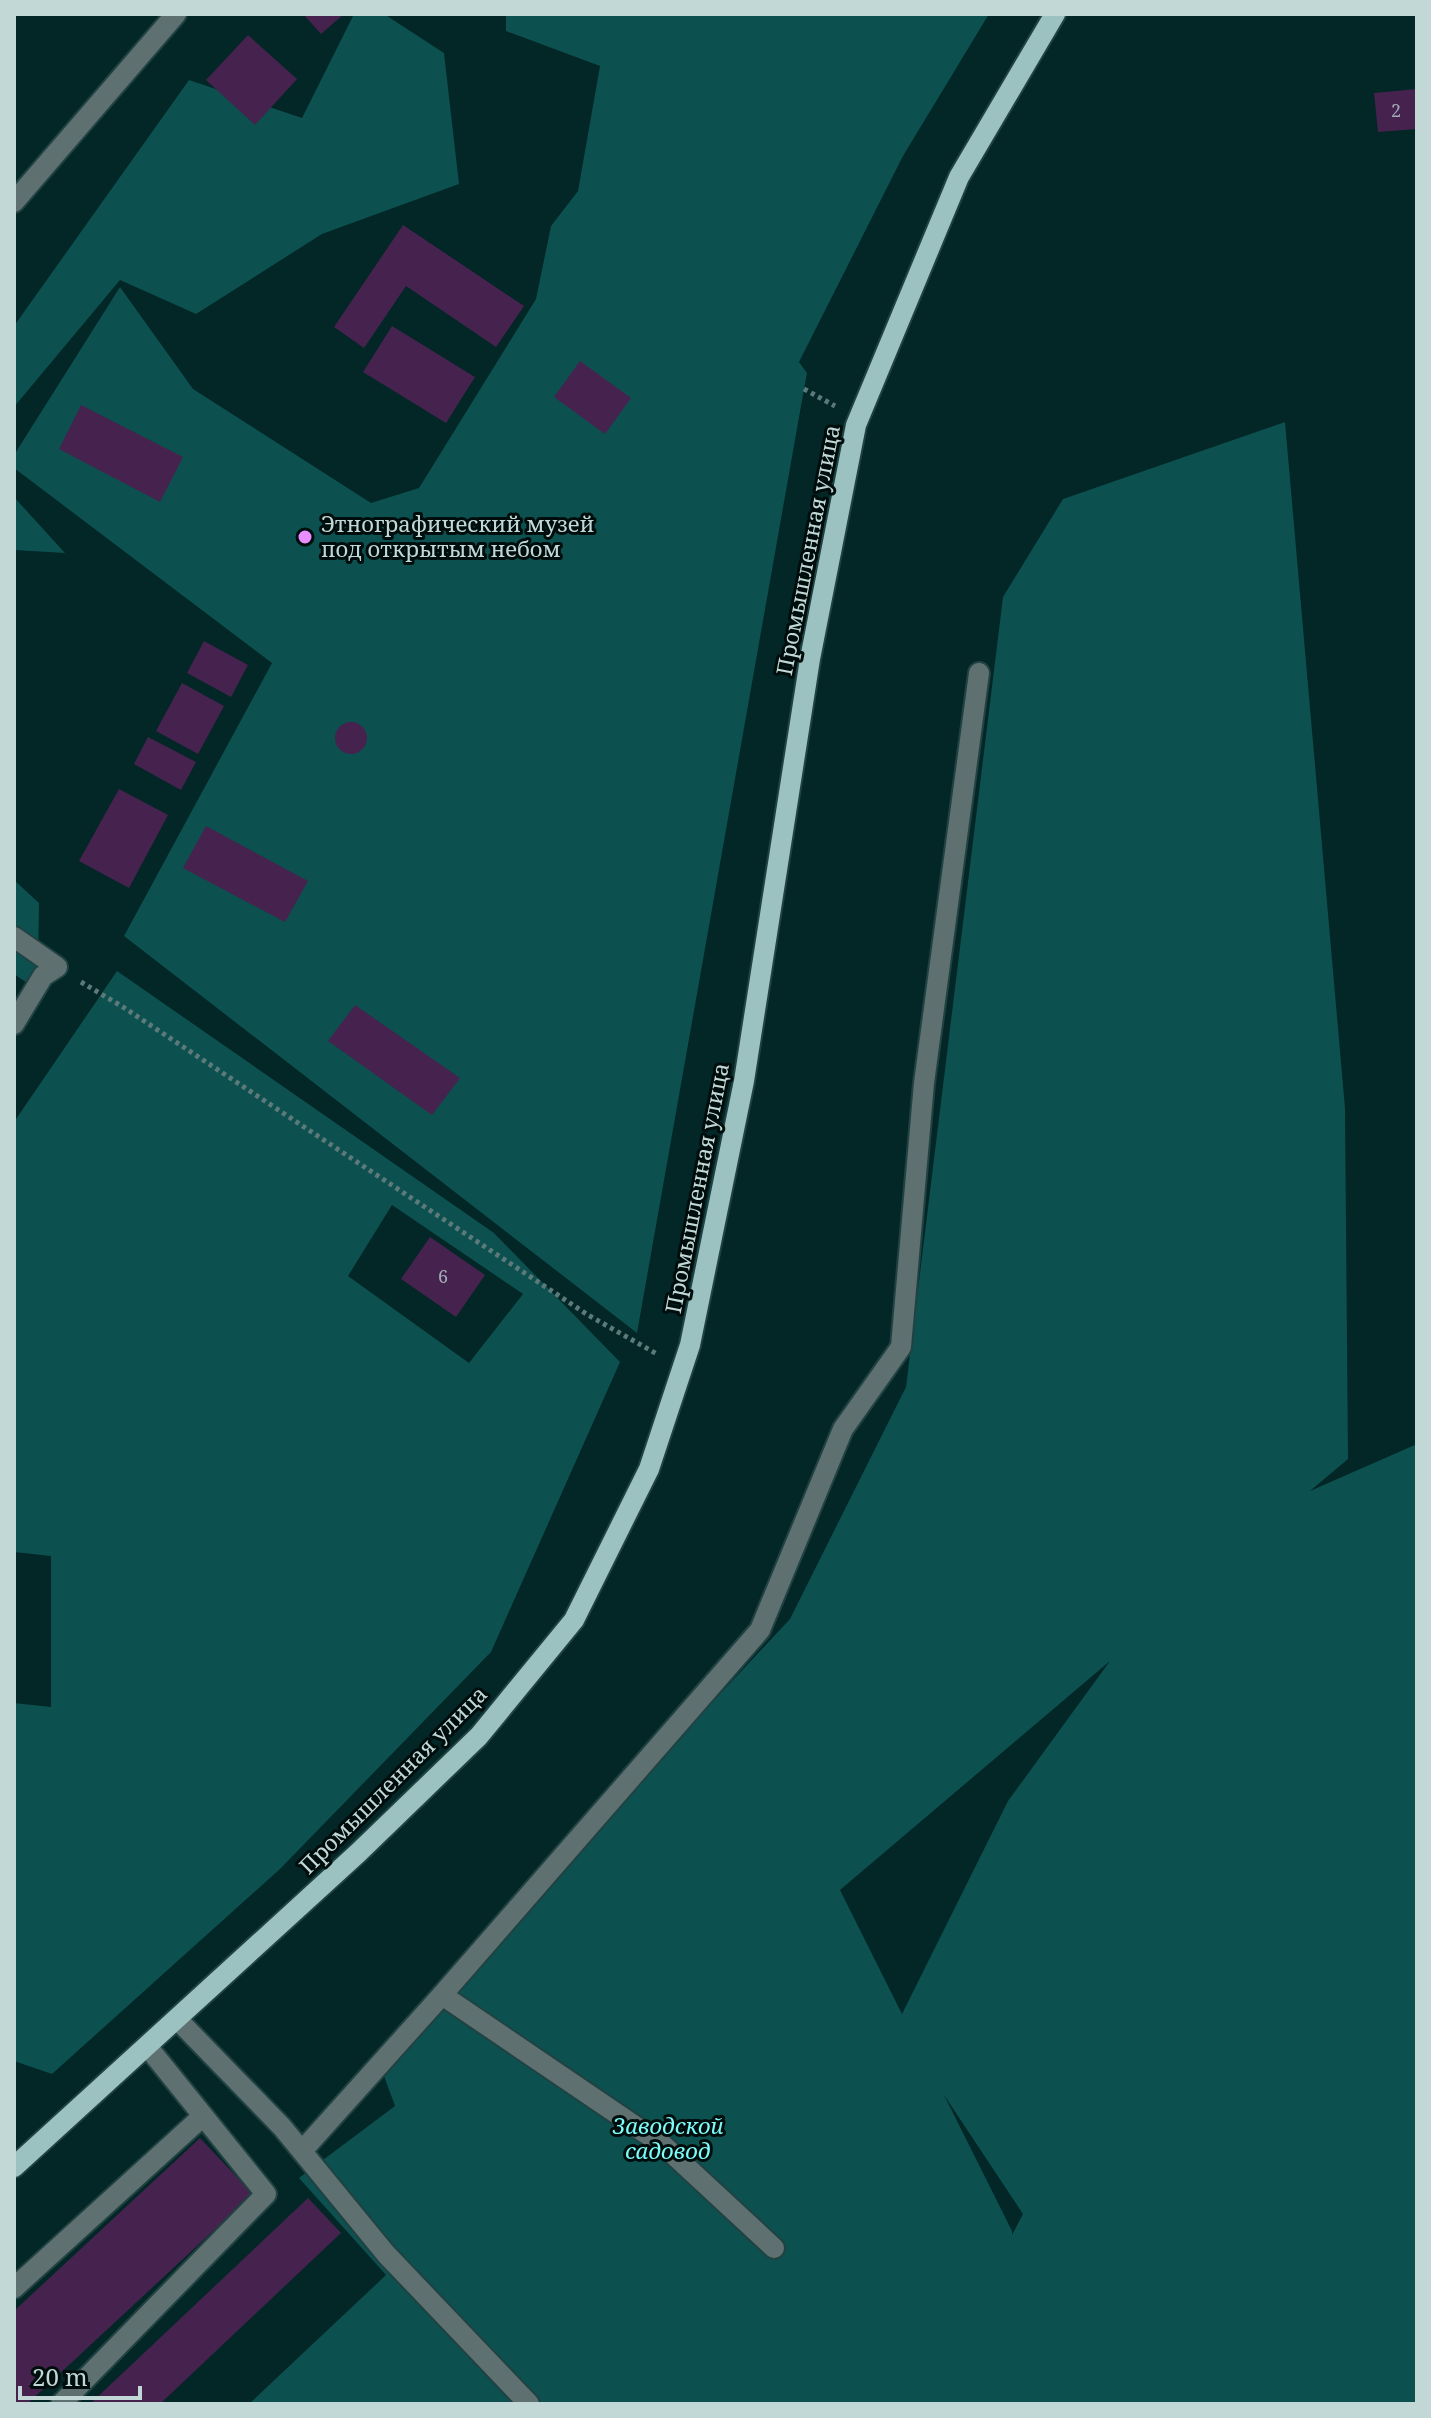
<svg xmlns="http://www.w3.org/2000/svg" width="1431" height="2418" font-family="'Noto Serif',serif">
	<rect width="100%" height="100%" fill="#032626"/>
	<path fill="#0c504f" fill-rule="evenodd" d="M 354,14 L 384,14 L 444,53 L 459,184 L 322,234 L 196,314 L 120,280 L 14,407 L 14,326 L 189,80 L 302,118 Z
		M 506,14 L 989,14 L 903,156 L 799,362 L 807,373 L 804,389 L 637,1333 L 124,936 L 272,663 L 14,468 L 14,455 L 120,287 L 193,389 L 371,503 L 419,488 L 536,299 L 551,226 L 578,191 L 600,66 L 506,31 Z
		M 1285,422 L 1345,1108 L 1348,1459 L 1310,1491 L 1417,1444 L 1417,2404 L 249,2404 L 386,2275 L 299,2178 L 395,2106 L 378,2060 L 790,1619 L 906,1387 L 1003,597 L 1063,499 ZM 1110,1661 L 1008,1801 L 902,2014 L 840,1890 ZM 944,2095 L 1023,2214 L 1012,2235 L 1012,2231 Z
		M 14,497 L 65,553 L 14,550 Z
		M 14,880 L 39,903 L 38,968 L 30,985 L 14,974 Z
		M 117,971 L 494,1233 L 620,1362 L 491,1652 L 280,1869 L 52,2074 L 14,2061 L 14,1703 L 51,1707 L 51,1556 L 14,1552 L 14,1122 ZM 392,1205 L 523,1294 L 469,1363 L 348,1276 Z"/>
	<path fill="#46234e" d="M 303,14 L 344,14 L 321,34 Z
		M 248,35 L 297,79 L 255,125 L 206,80 Z
		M 1417,89 L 1417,129 L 1378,132 L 1374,93 Z
		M 403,225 L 524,306 L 496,347 L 406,286 L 364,348 L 334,327 Z
		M 392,326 L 475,377 L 446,423 L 363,372 Z
		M 580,361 L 631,398 L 605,434 L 554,397 Z
		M 81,405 L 183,457 L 160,502 L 59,449 Z
		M 204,641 L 248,665 L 231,697 L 187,673 Z
		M 182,683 L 224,706 L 198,754 L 156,731 Z
		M335 738a16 16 0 1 1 32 0a16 16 0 1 1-32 0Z
		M 148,737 L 196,762 L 181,790 L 134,764 Z
		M 119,789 L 168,815 L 129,888 L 79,861 Z
		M 206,826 L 308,881 L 285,922 L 183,868 Z
		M 355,1005 L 460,1078 L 432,1115 L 328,1041 Z
		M 430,1237 L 485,1275 L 456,1317 L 401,1279 Z
		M 200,2138 L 253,2194 L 27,2404 L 14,2404 L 14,2311 Z
		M 308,2198 L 341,2233 L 160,2404 L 90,2404 Z"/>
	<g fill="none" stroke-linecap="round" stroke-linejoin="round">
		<defs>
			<path id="minor" d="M 14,202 L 176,14
				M 14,937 L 57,967 L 43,976 L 14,1024
				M 442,1995 L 663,2145 L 774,2248
				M 177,2019 L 282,2127 L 386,2254 L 529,2404
				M 302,2151 L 442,1995 L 760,1630 L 843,1429 L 901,1347 L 924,1083 L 979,673
				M 14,2288 L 203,2116
				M 61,2404 L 266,2194 L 147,2046"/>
			<path id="major" d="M 14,2167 L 358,1853 L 479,1736 L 574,1620 L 649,1469 L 690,1345 L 744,1081 L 810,659 L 856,425 L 959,177 L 1055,14"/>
		</defs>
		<use href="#minor" stroke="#214242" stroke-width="24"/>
		<use href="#major" stroke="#214242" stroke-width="24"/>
		<path stroke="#5c7a79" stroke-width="5" stroke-dasharray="4 4" stroke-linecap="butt" d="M 804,389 L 835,406
			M 81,982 L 123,1007 L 588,1315 L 657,1354"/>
		<use href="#minor" stroke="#5e7070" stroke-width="20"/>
		<use href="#major" stroke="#9bc2c0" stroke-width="20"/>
	</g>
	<circle fill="#e98efe" stroke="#000d0d" stroke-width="3" cx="305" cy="537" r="8"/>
	<g text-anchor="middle" stroke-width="6" stroke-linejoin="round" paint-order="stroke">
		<g font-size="18" fill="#a2abb5">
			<text x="1396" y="117">2</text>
			<text x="443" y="1283">6</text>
		</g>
		<g font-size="22" fill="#c1d8d7" stroke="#000d0d" text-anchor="start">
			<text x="321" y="532">Этнографический музей<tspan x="321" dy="25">под открытым небом</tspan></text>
		</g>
		<g font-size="22" fill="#c1d8d7" stroke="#000d0d">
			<text transform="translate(808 550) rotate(-79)" y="8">Промышленная улица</text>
			<text transform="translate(697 1188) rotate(-79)" y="8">Промышленная улица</text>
			<text transform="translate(393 1780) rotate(-45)" y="8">Промышленная улица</text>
		</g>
		<g font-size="22" font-style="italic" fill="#7cfdfa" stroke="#000d0d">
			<text x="668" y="2134">Заводской<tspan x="668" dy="25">садовод</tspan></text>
		</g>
	</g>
	<rect width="1431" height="2418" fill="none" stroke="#c1d8d7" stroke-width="32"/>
	<path d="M20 2386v12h120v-12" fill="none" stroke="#c1d8d7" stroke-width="4"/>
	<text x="32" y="2386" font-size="24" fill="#c1d8d7" stroke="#000d0d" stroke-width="6" paint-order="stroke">20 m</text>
</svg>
